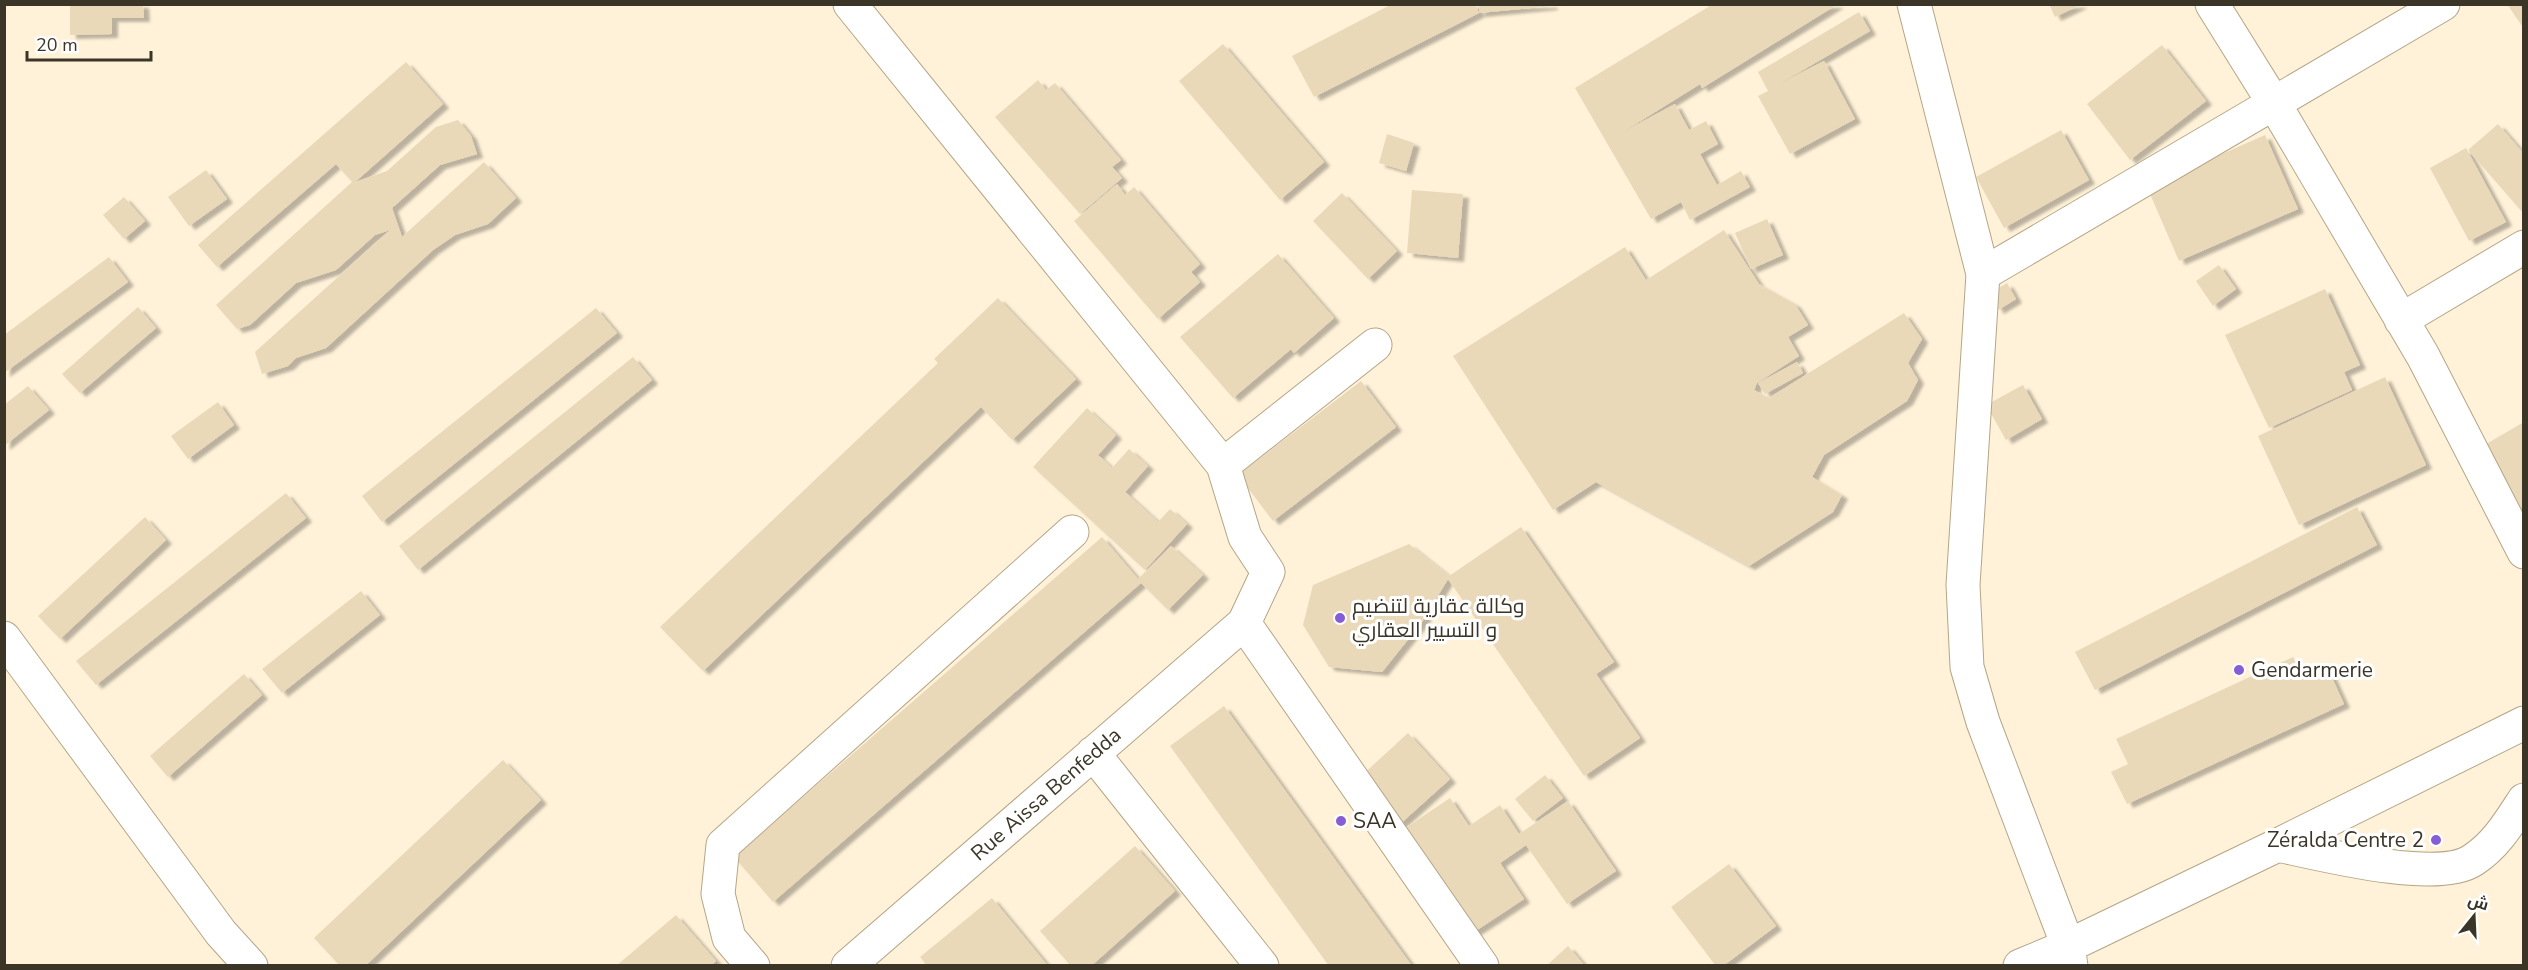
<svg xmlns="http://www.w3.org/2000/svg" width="2528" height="970" font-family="'Nunito Sans',Cairo,sans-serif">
	<defs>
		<filter id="shadow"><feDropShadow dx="6" dy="4" stdDeviation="1.5" flood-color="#0004"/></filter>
	</defs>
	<rect width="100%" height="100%" fill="#fff2d8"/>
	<path fill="#e9d9b9" filter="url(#shadow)" d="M 70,4 L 143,4 L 144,18 L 112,18 L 112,34 L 70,35 Z
		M 1392,4 L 1475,4 L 1479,13 L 1314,97 L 1292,56 Z
		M 1479,4 L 1552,4 L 1552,6 L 1479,13 Z
		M 1713,4 L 1838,4 L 1702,88 L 1700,84 L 1623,132 L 1675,104 L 1689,130 L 1706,121 L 1718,144 L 1700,154 L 1717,185 L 1741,171 L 1750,187 L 1690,220 L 1681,202 L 1651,219 L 1575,88 Z
		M 2049,4 L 2082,4 L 2055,17 Z
		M 2507,4 L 2524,4 L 2524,29 Z
		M 1859,12 L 1870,31 L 1779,84 L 1824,61 L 1855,119 L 1790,154 L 1758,96 L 1768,91 L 1758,72 Z
		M 1223,44 L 1324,162 L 1280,200 L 1179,81 Z
		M 2162,45 L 2206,101 L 2130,160 L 2087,104 Z
		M 406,62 L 443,104 L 355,182 L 387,171 L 436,127 L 458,120 L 471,136 L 477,154 L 440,165 L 392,208 L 402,237 L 484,162 L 516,198 L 488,224 L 455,235 L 433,250 L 326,348 L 296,358 L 288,366 L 262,374 L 255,352 L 390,230 L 375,235 L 336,270 L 296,283 L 250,325 L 237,329 L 216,305 L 352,182 L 336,164 L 217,267 L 198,245 Z
		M 1038,80 L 1046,90 L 1055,83 L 1121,160 L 1112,167 L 1122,178 L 1080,214 L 995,117 Z
		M 2498,124 L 2524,154 L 2524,214 L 2468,150 Z
		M 2061,130 L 2089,180 L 2004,228 L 1976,177 Z
		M 1387,134 L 1414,143 L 1406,171 L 1379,163 Z
		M 2265,135 L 2298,209 L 2179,261 L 2147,187 Z
		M 2466,148 L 2506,222 L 2469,241 L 2430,168 Z
		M 206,170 L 227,199 L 189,226 L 168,197 Z
		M 1117,184 L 1125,195 L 1134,187 L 1200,264 L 1191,272 L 1200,282 L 1158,319 L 1074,221 Z
		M 1412,190 L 1463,194 L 1458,258 L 1407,253 Z
		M 1342,193 L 1397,251 L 1368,279 L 1313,221 Z
		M 124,197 L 145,221 L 124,239 L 103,215 Z
		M 1767,219 L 1783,255 L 1751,269 L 1735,233 Z
		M 1724,230 L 1759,284 L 1795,304 L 1808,325 L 1788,337 L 1799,356 L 1757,383 L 1754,390 L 1769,398 L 1904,313 L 1922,339 L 1908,363 L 1918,380 L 1907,401 L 1824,455 L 1812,477 L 1842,495 L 1833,512 L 1749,566 L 1596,482 L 1553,510 L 1453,356 L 1625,247 L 1646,280 Z
		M 1278,254 L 1334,318 L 1294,353 L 1291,349 L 1233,398 L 1180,337 Z
		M 109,257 L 128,282 L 4,373 L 4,335 Z
		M 2219,265 L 2236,289 L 2213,306 L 2196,281 Z
		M 2007,283 L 2016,299 L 1998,310 L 1989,294 Z
		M 2325,289 L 2360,365 L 2344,372 L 2352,390 L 2269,428 L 2225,335 Z
		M 998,298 L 1076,379 L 1012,440 L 981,407 L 703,671 L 660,627 L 938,363 L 934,359 Z
		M 138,307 L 156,328 L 80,393 L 62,374 Z
		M 596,308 L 617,333 L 382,522 L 362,496 Z
		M 633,357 L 652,380 L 418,570 L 399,546 Z
		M 1797,362 L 1803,373 L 1765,394 L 1758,383 Z
		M 2385,377 L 2426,465 L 2299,525 L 2258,436 Z
		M 1361,381 L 1396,427 L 1273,521 L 1238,475 Z
		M 2023,385 L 2042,419 L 2006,440 L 1986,405 Z
		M 28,386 L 49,410 L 4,446 L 4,405 Z
		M 218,402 L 234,425 L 188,459 L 171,436 Z
		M 1087,408 L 1116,435 L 1098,455 L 1112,468 L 1129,449 L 1148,466 L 1125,492 L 1158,522 L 1170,509 L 1187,524 L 1145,570 L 1033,467 Z
		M 2524,422 L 2524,513 L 2521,515 L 2481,447 Z
		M 286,493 L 306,518 L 96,685 L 76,661 Z
		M 2357,507 L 2377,545 L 2095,690 L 2075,652 Z
		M 145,517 L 166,540 L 60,639 L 38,616 Z
		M 1521,527 L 1614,662 L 1596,674 L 1640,738 L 1584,776 L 1448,579 L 1422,622 L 1382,672 L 1329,667 L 1303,625 L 1313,585 L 1409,544 L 1449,576 Z
		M 1102,537 L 1138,579 L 1171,546 L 1203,575 L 1168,610 L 1141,583 L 773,902 L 734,857 Z
		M 361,591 L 380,615 L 282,693 L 262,669 Z
		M 2293,657 L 2304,679 L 2328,669 L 2344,704 L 2127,804 L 2111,772 L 2128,764 L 2116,739 Z
		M 244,674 L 262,695 L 168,777 L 150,756 Z
		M 1224,706 L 1412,966 L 1329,966 L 1170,746 Z
		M 1408,733 L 1450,779 L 1400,824 L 1359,778 Z
		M 503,760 L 541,800 L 365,966 L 340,966 L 314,938 Z
		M 1545,775 L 1563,798 L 1533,821 L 1515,799 Z
		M 1450,798 L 1469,826 L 1500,805 L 1519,834 L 1568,801 L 1616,871 L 1567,904 L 1526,845 L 1500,863 L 1524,899 L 1471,934 L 1401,831 Z
		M 1135,846 L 1175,891 L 1091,966 L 1071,966 L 1040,931 Z
		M 1729,864 L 1776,926 L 1723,966 L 1716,966 L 1671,907 Z
		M 992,898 L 1048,966 L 927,966 L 920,957 Z
		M 676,915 L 716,961 L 711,966 L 616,966 Z
		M 1568,946 L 1585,966 L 1546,966 Z"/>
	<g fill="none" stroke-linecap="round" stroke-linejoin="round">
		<defs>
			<path id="minor" d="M 2212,4 L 2275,105 L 2423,356 L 2524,552
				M 1983,274 L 2443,4
				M 2401,320 L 2524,247
				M 1223,465 L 1375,345
				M 1244,623 L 1482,966
				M 4,638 L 221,933 L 251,966
				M 1093,753 L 1262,966
				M 2278,845 C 2320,854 2438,884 2473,860 C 2496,845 2509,823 2524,800
				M 753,966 L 729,938 L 718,894 L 723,845 L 1072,532
				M 848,966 L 1244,623 L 1268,572 L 1245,537 L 1223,465 L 850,4"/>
			<path id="major" d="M 1914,4 L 1983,274 L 1963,585 L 1967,667 L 1983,722 L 2068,946 L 2071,966
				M 2020,966 L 2068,946 L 2278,845 L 2524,723"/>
		</defs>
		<use href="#minor" stroke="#b4a586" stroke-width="35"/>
		<use href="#major" stroke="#b4a586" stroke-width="35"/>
		<use href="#minor" stroke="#fff" stroke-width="33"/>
		<use href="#major" stroke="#fff" stroke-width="33"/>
	</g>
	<g fill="#855dd7" stroke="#fff" stroke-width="2">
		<circle cx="1340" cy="618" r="6"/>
		<circle cx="2239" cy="670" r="6"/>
		<circle cx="1341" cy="821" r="6"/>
		<circle cx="2436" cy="840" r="6"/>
	</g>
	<g text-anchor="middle" stroke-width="6" stroke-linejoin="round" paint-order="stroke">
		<g font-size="21" fill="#3b3528" stroke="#fff" text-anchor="start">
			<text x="1352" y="613">وكالة عقارية لتنضيم<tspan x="1352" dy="24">و التسيير العقاري</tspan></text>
			<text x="2251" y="677">Gendarmerie</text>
			<text x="1353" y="828">SAA</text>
			<text x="2424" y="847" text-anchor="end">Zéralda Centre 2</text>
		</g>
		<g font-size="21" fill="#3b3528" stroke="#fff">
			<text transform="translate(1046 794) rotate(-41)" y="7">Rue Aissa Benfedda</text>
		</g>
	</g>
	<rect width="2528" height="970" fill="none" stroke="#3b3528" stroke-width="12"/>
	<g transform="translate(2474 916) rotate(18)" stroke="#ffffff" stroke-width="4.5" paint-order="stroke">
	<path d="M0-4.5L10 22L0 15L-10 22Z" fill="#3b3528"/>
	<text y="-9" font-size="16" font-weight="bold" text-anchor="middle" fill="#3b3528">ش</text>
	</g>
	<path d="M27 51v9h124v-9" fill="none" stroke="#3b3528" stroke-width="3"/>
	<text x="36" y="51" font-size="18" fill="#3b3528" stroke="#ffffff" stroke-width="4.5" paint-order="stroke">20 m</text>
</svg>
